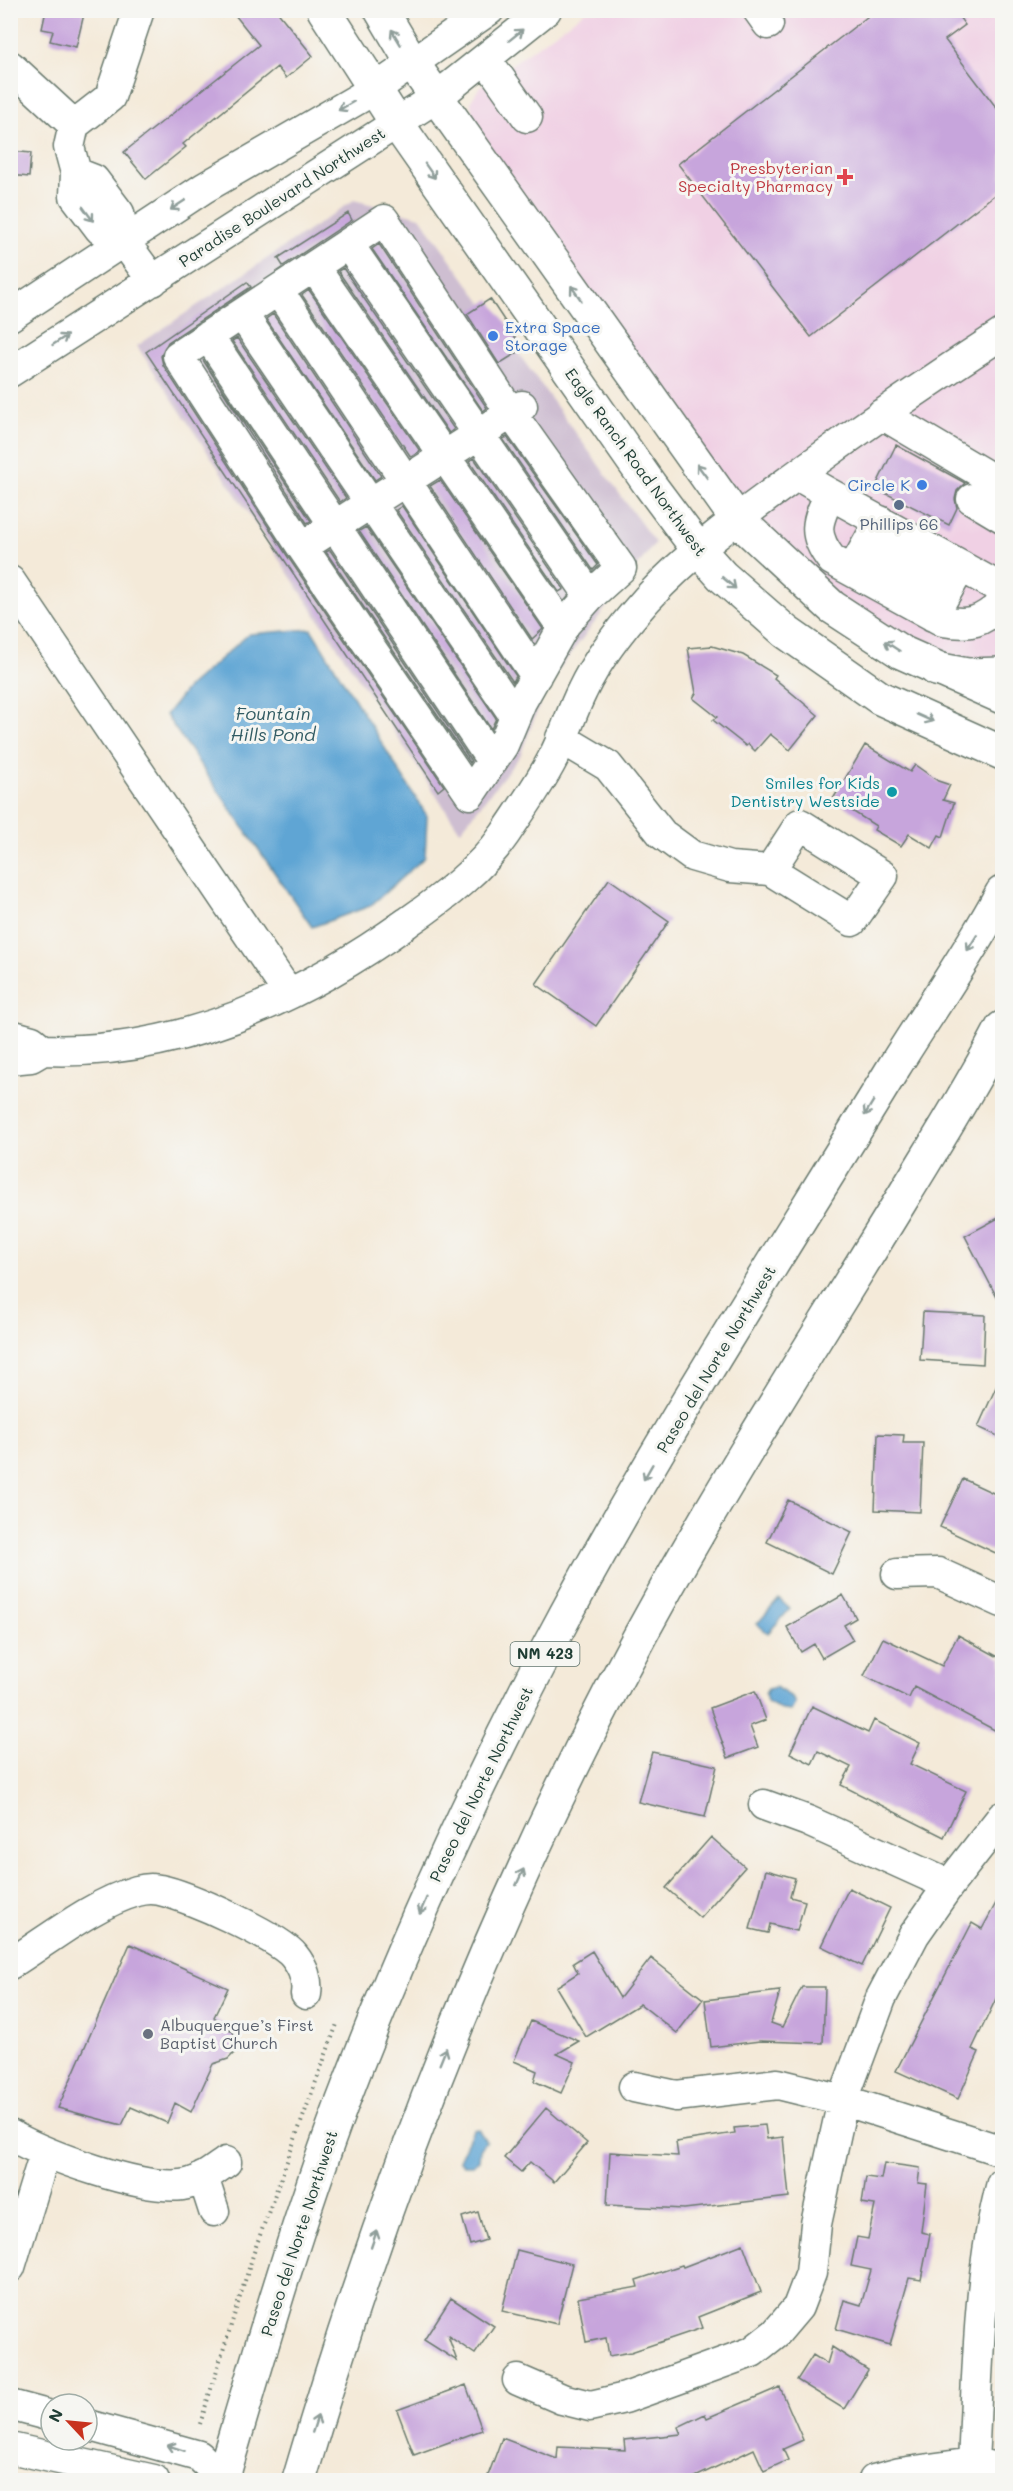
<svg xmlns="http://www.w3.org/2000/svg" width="1013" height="2491" font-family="Mali,sans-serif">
	<rect width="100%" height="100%" fill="#f6f6f2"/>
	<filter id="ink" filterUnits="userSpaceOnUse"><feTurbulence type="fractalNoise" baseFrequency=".0167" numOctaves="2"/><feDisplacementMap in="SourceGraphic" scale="12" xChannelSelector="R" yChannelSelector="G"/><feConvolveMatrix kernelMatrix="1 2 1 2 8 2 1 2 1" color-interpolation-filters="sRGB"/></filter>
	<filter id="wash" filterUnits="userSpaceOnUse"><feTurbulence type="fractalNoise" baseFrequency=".008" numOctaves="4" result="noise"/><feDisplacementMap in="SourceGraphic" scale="24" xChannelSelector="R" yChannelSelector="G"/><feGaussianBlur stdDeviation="1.35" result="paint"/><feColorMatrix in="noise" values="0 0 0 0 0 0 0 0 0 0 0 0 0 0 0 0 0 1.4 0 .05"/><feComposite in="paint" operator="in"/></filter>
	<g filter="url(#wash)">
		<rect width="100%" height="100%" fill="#f4ead9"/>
		<path fill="#f0d0e4" d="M 586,11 L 987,11 L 1002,31 L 1002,667 L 948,660 L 846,604 L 725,486 L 473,124 L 471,101 L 479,88 Z"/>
		<path fill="#cebed1" d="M 354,200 L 420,217 L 655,543 L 547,685 L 520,756 L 460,831 L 137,346 Z"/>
		<path fill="#5ea5d4" stroke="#3e7184" stroke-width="1.5" d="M 311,629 L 427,816 L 425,857 L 370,906 L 312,927 L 166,715 L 187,688 L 249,634 Z
			M 779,1599 L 790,1609 L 768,1633 L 757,1624 Z
			M 775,1687 L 792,1697 L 795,1704 L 791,1711 L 782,1710 L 767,1702 L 765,1694 L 768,1689 Z
			M 478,2129 L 486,2141 L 480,2148 L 479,2160 L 472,2165 L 464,2165 L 459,2160 L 473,2130 Z"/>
		<g id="blocks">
			<path fill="#c7a5dc" d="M 46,10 L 85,10 L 76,47 L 50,41 L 53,31 L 42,29 Z
				M 231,10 L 276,10 L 313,56 L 286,78 L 277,67 L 183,144 L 186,147 L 146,179 L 124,152 L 259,45 Z
				M 876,10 L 954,10 L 965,25 L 945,40 L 1002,115 L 1002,189 L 811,337 L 678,164 Z
				M 10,151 L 31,153 L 29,177 L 10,175 Z
				M 348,213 L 352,220 L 283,266 L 278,258 Z
				M 379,244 L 487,408 L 483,411 L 372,249 Z
				M 343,268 L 454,429 L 449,433 L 338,271 Z
				M 247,282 L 251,287 L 168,342 L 161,356 L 163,365 L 288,557 L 444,786 L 438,791 L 146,352 Z
				M 309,290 L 420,451 L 411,457 L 302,295 Z
				M 490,299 L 523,349 L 499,364 L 467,314 Z
				M 273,314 L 381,476 L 375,480 L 266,319 Z
				M 237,338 L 346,498 L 340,502 L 232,341 Z
				M 203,360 L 311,521 L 307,523 Z
				M 507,437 L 598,565 L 593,570 L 503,439 Z
				M 896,445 L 965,483 L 957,491 L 955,499 L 957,508 L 949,525 L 875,488 Z
				M 474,458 L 564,589 L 559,592 L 469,461 Z
				M 440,480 L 543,629 L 532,639 L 430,486 Z
				M 402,506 L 516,676 L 513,682 L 396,510 Z
				M 366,527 L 496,718 L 491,729 L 359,531 Z
				M 330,550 L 471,761 L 470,763 L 326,552 Z
				M 712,646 L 743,655 L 776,675 L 774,678 L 818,715 L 790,750 L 770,734 L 755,751 L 748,744 L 746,746 L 713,720 L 717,717 L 693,698 L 696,693 L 688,648 Z
				M 865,745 L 910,772 L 915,765 L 938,781 L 950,785 L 943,800 L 954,803 L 943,837 L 939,835 L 932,848 L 909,834 L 901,846 L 874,830 L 876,826 L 833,799 Z
				M 609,879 L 669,921 L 596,1026 L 536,984 Z
				M 1002,1216 L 1002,1307 L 965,1236 Z
				M 923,1312 L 985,1315 L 983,1364 L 920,1360 Z
				M 1002,1374 L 1002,1438 L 978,1427 Z
				M 878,1434 L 904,1435 L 903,1443 L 923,1443 L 920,1512 L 875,1510 Z
				M 963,1479 L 1002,1497 L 1002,1556 L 940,1527 Z
				M 788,1500 L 852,1532 L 832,1574 L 767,1542 Z
				M 843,1595 L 856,1618 L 844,1625 L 853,1640 L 822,1658 L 814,1644 L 801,1652 L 787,1627 Z
				M 958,1635 L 1002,1659 L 1002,1734 L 914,1687 L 909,1698 L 864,1676 L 883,1638 L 942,1666 Z
				M 755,1691 L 766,1720 L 750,1726 L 758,1747 L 728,1758 L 710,1708 Z
				M 812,1706 L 868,1733 L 874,1720 L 920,1743 L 910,1764 L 966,1791 L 944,1837 L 841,1785 L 851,1767 L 818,1751 L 812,1764 L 790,1753 Z
				M 652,1752 L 717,1766 L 705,1817 L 638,1802 Z
				M 711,1837 L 745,1867 L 700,1918 L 666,1888 Z
				M 766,1870 L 795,1878 L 790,1897 L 805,1901 L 797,1931 L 770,1924 L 768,1933 L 750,1929 Z
				M 849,1888 L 890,1908 L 862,1966 L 821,1946 Z
				M 1002,1892 L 1002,1986 L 972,2049 L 979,2052 L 958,2099 L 896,2071 L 972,1923 L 982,1929 Z
				M 130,1944 L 228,1988 L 214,2017 L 233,2032 L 237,2041 L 236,2051 L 228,2059 L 213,2064 L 191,2112 L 175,2103 L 167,2123 L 131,2107 L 122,2125 L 58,2108 Z
				M 592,1951 L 620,1998 L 651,1958 L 703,1999 L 677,2033 L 640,2004 L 586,2037 L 556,1987 L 578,1973 L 573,1963 Z
				M 802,1987 L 825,1987 L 823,2043 L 760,2041 L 711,2047 L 705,2000 L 780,1991 L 771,2023 L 782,2027 Z
				M 531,2021 L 579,2041 L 557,2054 L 575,2062 L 561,2093 L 534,2081 L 537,2071 L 514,2061 Z
				M 546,2108 L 587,2143 L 554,2182 L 530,2162 L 521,2172 L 504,2158 Z
				M 765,2125 L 767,2139 L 783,2137 L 789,2197 L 684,2209 L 607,2205 L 610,2152 L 678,2156 L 676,2142 L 735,2133 L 734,2128 Z
				M 884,2163 L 920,2168 L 918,2183 L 927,2184 L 921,2232 L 930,2234 L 921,2280 L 909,2278 L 890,2345 L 836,2329 L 844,2300 L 861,2305 L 871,2270 L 851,2266 L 857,2237 L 868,2239 L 875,2205 L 862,2203 L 866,2177 L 881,2179 Z
				M 478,2212 L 486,2240 L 470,2245 L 462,2217 Z
				M 743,2244 L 761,2292 L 698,2317 L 702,2328 L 631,2352 L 609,2356 L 606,2338 L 586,2342 L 578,2298 L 638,2287 L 636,2280 L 682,2265 L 683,2267 Z
				M 517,2250 L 572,2264 L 557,2324 L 502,2311 Z
				M 451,2298 L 494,2326 L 475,2354 L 448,2336 L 457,2361 L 424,2340 Z
				M 832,2347 L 868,2370 L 844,2409 L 797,2380 L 813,2355 L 827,2364 Z
				M 466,2385 L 482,2430 L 414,2455 L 397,2410 Z
				M 780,2387 L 803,2440 L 783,2449 L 788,2460 L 764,2471 L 754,2449 L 687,2481 L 486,2481 L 502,2438 L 557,2459 L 558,2447 L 625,2450 L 624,2440 L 681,2434 L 678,2427 L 705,2414 L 707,2418 Z"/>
		</g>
	</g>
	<g filter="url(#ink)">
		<use href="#blocks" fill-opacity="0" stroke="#6a7a6e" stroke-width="1.5"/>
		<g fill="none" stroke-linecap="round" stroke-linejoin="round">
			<defs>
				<path id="minor" d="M 758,10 L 768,24
					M 486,59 L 527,117
					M 10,66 L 74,125 L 69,147 L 76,173 L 75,196 L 100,229 L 123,240
					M 74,125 L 110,97 L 139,10
					M 76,173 L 94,180 L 119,213 L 123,240 L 153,281
					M 348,244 L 590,596
					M 314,267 L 563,628
					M 278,290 L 536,676
					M 242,314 L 515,716
					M 10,316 L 204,188 L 375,89 L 489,10
					M 208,336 L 492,761
					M 10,372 L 437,97 L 546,10
					M 882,414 L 1002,485
					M 797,475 L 830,494 C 817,521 811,534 832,560 L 943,621 C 971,626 981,622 1002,604
					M 830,494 L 1002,589
					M 972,499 L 1002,517
					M 302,547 L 178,356 L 384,220 L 511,413 L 621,568 L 590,596 L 565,624 L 521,702 L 503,745 L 470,794 L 302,547 C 375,500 449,454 522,406
					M 852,571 L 880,521
					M 10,581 L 289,994
					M 871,581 L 899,532
					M 891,592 L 919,543
					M 911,603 L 939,554
					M 933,616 L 961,566
					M 561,738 L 608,766 L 662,834 L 692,856 L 730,867 L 770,870 L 852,921 L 883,876 L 800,824 L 770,870
					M 10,1035 L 32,1041 L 43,1050 L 31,1057 L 10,1059
					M 43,1050 C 177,1056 301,999 408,922 C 443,898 481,869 505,834 C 521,810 539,785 552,760 C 564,738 571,713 582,691 C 598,657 622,627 647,599 C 693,549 746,512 801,472 C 867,424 934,378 1002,334
					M 897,1574 L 938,1573 L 1002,1602
					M 764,1805 L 808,1821 L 949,1885
					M 10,1964 C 50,1939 92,1904 137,1891 C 144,1889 152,1888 160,1890 C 186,1895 278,1936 294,1956 C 303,1967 308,1981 306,1994
					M 634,2087 L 676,2096 L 778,2084 L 843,2100 L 1002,2151
					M 10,2135 C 48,2156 140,2190 182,2185 C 199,2183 213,2171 226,2162
					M 203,2177 L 214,2211
					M 10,2267 L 45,2153
					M 518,2380 L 562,2399 L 590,2406 L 625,2398 L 752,2352 L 776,2333 L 798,2307 L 811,2273 L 816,2224 L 843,2100 L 881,1998 L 914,1935 L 949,1885 L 1002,1817
					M 10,2405 L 51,2416
					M 87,2425 L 199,2456 L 224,2480
					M 10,2448 L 154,2480
					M 973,2463 C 978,2370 978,2272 1002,2183
					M 874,2480 L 900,2473 L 973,2463 L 1002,2469"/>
				<path id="major" d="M 324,10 L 396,122 L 650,485 L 697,548 L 722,576 L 786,632 L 880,698 L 1002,753
					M 381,10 L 413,64 L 736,518 L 832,607 L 901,652 L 1002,697
					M 222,2480 C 259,2355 295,2229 341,2106 C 401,1947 472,1793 551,1642 C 655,1445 778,1257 894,1067 C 930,1009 970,953 1002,893
					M 299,2480 C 390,2170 508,1869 667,1587 C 742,1454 824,1326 903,1197 C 937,1141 972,1086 1002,1028"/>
				<path id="highway" d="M 936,669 L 967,675 L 1002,674"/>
			</defs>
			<use href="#minor" stroke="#6a7a6e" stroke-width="33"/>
			<use href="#major" stroke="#6a7a6e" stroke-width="36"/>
			<use href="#highway" stroke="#6a7a6e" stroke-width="36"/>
			<path stroke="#6a7a6e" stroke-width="4" stroke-dasharray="1.5 4.5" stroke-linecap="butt" d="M 200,2424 L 255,2249 L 337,2024"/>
			<use href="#minor" stroke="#fff" stroke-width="30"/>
			<use href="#major" stroke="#fff" stroke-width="33"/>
			<use href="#highway" stroke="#fff" stroke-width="33"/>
		</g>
		<defs><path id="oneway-shaft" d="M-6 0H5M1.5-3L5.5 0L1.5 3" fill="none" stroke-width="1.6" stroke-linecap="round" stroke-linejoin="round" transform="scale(1.5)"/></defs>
		<g stroke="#8f9e9a">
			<use href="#oneway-shaft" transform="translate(516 35) rotate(-39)"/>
			<use href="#oneway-shaft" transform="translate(396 37) rotate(-121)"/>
			<use href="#oneway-shaft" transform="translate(346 106) rotate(150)"/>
			<use href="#oneway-shaft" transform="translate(430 171) rotate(55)"/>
			<use href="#oneway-shaft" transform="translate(178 205) rotate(147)"/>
			<use href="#oneway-shaft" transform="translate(88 214) rotate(54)"/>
			<use href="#oneway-shaft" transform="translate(576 293) rotate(-125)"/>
			<use href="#oneway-shaft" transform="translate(60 340) rotate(-33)"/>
			<use href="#oneway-shaft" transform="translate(702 471) rotate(-126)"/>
			<use href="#oneway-shaft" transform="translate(729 583) rotate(41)"/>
			<use href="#oneway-shaft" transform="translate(892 646) rotate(-147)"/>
			<use href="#oneway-shaft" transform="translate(925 718) rotate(24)"/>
			<use href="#oneway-shaft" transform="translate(972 943) rotate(122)"/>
			<use href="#oneway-shaft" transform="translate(869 1108) rotate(121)"/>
			<use href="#oneway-shaft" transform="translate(648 1472) rotate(120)"/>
			<use href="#oneway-shaft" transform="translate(520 1877) rotate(-65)"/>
			<use href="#oneway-shaft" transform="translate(423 1906) rotate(113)"/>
			<use href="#oneway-shaft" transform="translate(443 2056) rotate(-68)"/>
			<use href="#oneway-shaft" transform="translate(374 2239) rotate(-71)"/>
			<use href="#oneway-shaft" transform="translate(315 2424) rotate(-72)"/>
			<use href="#oneway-shaft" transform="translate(176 2448) rotate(-162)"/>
		</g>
	</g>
	<path fill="#e0444e" stroke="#f6f6f2" stroke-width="2" d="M842 168h6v6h6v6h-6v6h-6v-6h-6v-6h6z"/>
	<g fill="#3f7fe0" stroke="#f6f6f2" stroke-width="2">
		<circle cx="493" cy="336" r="6"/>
		<circle cx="922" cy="485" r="6"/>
	</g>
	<circle fill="#5c6f8a" stroke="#f6f6f2" stroke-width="2" cx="899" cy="505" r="6"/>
	<circle fill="#0f9aa8" stroke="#f6f6f2" stroke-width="2" cx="892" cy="792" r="6"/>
	<circle fill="#6b7280" stroke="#f6f6f2" stroke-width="2" cx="148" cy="2034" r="6"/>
	<g text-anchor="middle" stroke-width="6" stroke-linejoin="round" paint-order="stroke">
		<rect fill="#f6f6f2" stroke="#60746d" stroke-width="1.5" x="510.5" y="1642" width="69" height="24" rx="4.5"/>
		<g font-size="15" font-weight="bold" fill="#1f3d34">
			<text x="545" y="1659">NM 423</text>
		</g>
		<g font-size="16" fill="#be3a42" stroke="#f6f6f2" text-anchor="end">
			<text x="833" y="174">Presbyterian<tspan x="833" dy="18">Specialty Pharmacy</tspan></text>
		</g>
		<g font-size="16" fill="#1f3d34" stroke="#f6f6f2">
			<text transform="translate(282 197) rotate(-33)" y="6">Paradise Boulevard Northwest</text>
			<text transform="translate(636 462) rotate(54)" y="6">Eagle Ranch Road Northwest</text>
			<text transform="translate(716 1359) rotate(-59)" y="6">Paseo del Norte Northwest</text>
			<text transform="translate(481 1784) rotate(-64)" y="6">Paseo del Norte Northwest</text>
			<text transform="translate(299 2233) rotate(-72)" y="6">Paseo del Norte Northwest</text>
		</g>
		<g font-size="16" fill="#366cbe" stroke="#f6f6f2" text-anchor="start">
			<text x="505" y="333">Extra Space<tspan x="505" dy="18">Storage</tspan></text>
			<text x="910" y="491" text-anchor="end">Circle K</text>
		</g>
		<g font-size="16" fill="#4e5e75" stroke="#f6f6f2">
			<text x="899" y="530">Phillips 66</text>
		</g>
		<g font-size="16" fill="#0d838f" stroke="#f6f6f2" text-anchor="end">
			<text x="880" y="789">Smiles for Kids<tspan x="880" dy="18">Dentistry Westside</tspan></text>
		</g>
		<g font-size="16" fill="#5b616d" stroke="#f6f6f2" text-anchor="start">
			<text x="160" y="2031">Albuquerque’s First<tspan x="160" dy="18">Baptist Church</tspan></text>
		</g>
		<g font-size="18" font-style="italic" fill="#325c64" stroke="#f6f6f2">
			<text x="273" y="720">Fountain<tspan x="273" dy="21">Hills Pond</tspan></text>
		</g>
	</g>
	<rect width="1013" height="2491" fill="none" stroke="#f6f6f2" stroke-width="36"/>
	<g transform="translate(69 2422) rotate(296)"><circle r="28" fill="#f6f6f2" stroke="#a0aca6" stroke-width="1.5"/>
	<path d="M0-4.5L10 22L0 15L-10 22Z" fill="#c8321e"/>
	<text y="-9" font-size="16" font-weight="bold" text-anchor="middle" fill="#1f3d34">N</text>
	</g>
</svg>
